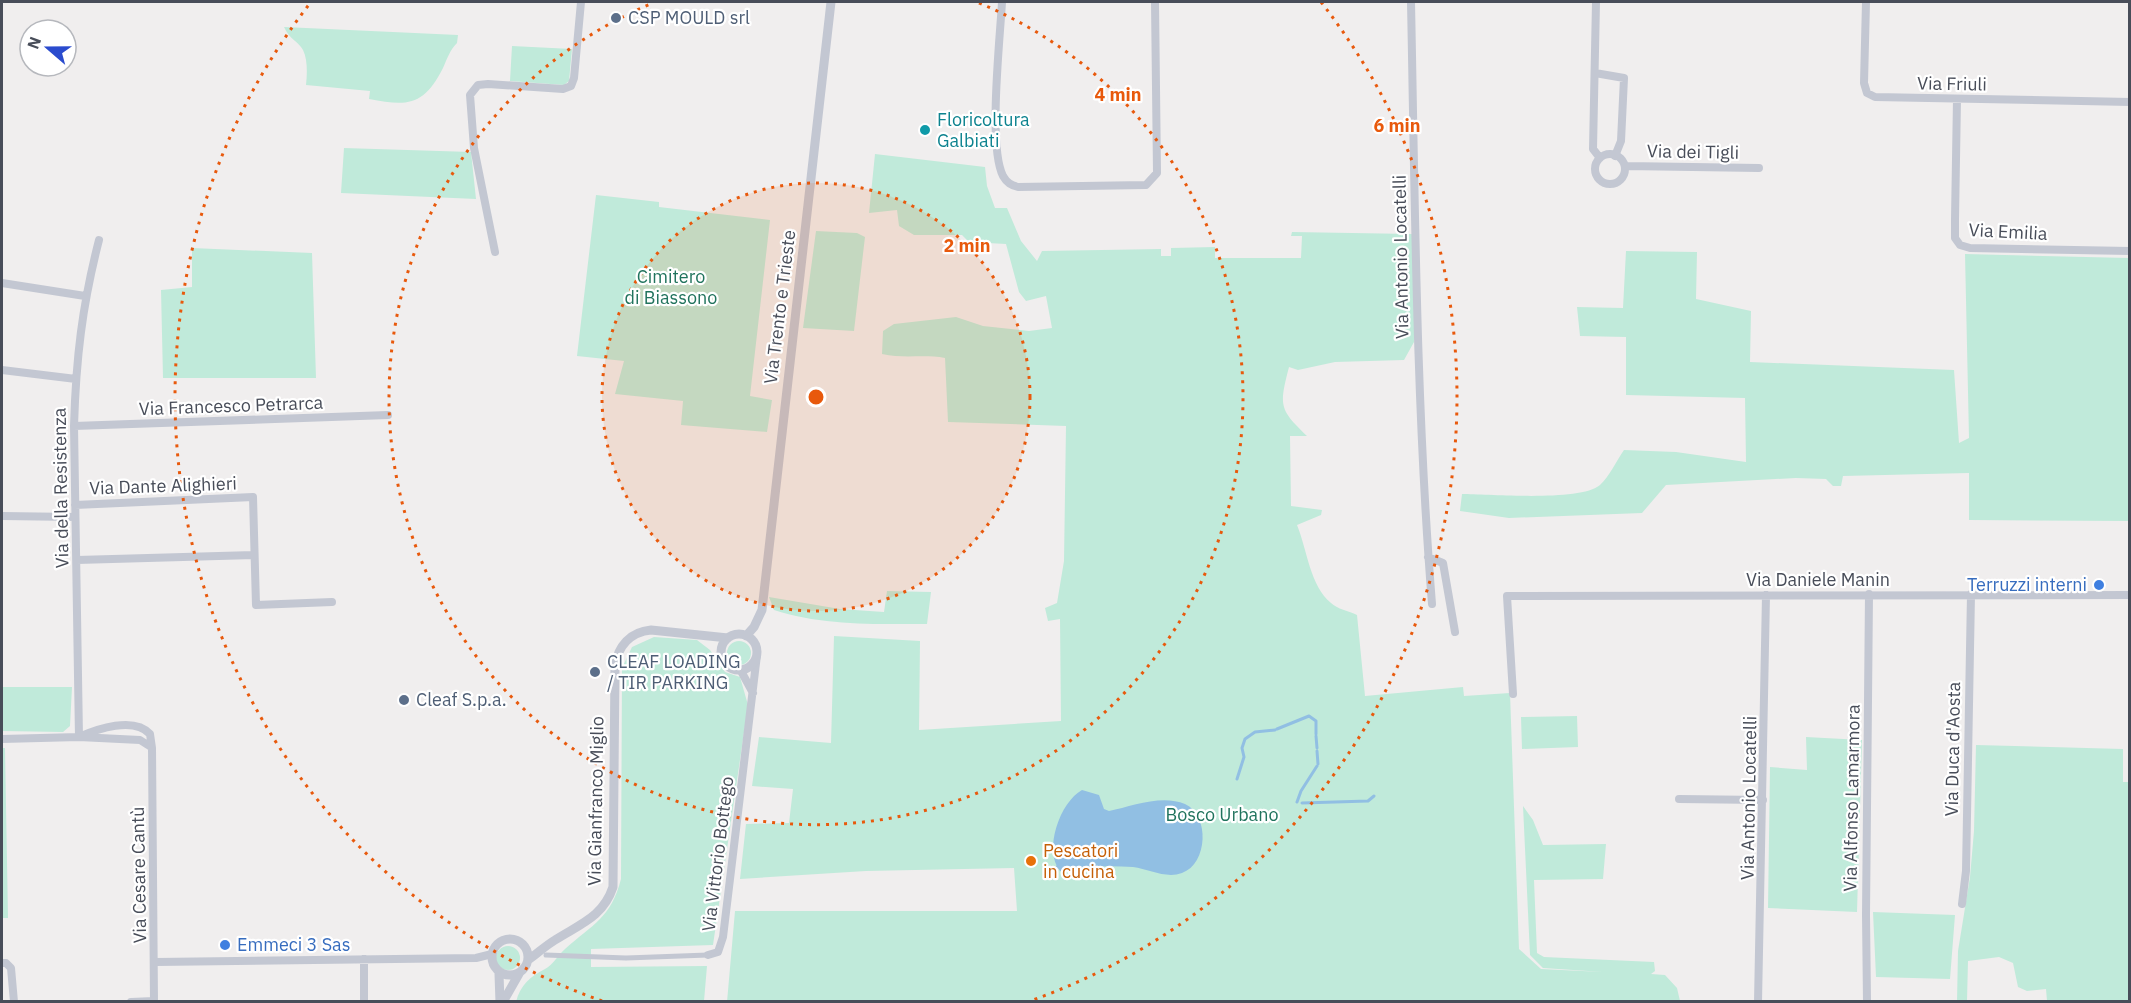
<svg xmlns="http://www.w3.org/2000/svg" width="2131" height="1003" font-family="'IBM Plex Sans',sans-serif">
	<rect width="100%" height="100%" fill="#f0eeee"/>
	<path fill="#c0eada" d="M 284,27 L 458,35 L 457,43 C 450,50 447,59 443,68 C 424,105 409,107 369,99 L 370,91 L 306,85 C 307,75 308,60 303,50 C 299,42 289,39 284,27 Z
		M 512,46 L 572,49 L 569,81 L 564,85 L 510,81 Z
		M 344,148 L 471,152 L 476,199 L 341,193 Z
		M 875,154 L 985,167 L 987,186 L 995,208 L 1007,208 L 1021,241 L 1037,261 L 1042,251 L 1161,249 L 1161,256 L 1171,256 L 1171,248 L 1215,247 L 1215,258 L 1301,258 L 1302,236 L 1291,236 L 1292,232 L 1412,234 L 1415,251 L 1414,342 L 1404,360 L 1335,362 L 1298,370 L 1289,367 C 1279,406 1279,409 1307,436 L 1290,436 L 1291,506 L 1322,510 L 1321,515 L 1297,525 C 1307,549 1310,586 1331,603 C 1337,609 1349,611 1357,615 L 1365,696 L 1463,687 L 1464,696 L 1510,693 L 1519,949 L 1541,969 L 1603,972 L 1543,968 L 1530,955 L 1523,806 L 1533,820 L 1543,845 L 1606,844 L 1603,879 L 1534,880 L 1537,953 L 1544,957 L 1654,962 L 1655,971 L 1651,974 L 1665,975 L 1677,988 L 1680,1001 L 727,1002 L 735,911 L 1017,911 L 1014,868 L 866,871 L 740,879 L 746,824 L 789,823 L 793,789 L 752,786 L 759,737 L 831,743 L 834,636 L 920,641 L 919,730 L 1061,721 L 1060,619 L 1048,621 L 1045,608 L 1057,603 L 1064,561 L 1066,426 L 948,422 L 945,358 C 924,354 904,359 882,354 L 883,331 L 894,324 L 956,317 L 983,326 L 1029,331 L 1052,328 L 1046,296 L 1026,301 L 1019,292 L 1006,244 L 969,242 L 962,235 L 914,235 L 899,226 L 897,210 L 869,213 Z
		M 596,195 L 659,202 L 659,207 L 770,220 L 750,396 L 772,400 L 767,432 L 681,425 L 683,401 L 615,394 L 624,361 L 577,356 Z
		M 816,231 L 857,233 L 865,237 L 854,331 L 803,328 Z
		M 192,248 L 312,253 L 316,378 L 163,378 L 161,290 L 192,287 Z
		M 1626,251 L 1697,252 L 1696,299 L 1751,311 L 1750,362 L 1954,370 L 1959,443 L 1969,438 L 1965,254 L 2129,258 L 2129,521 L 1969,520 L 1969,473 L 1843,476 L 1841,486 L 1833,486 L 1826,479 L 1796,478 L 1666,485 L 1642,513 L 1509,518 L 1460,511 L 1462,494 C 1490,494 1580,502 1600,485 C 1609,477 1617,460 1624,450 L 1676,452 L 1746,462 L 1745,398 L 1626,395 L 1626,337 L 1580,336 L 1577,307 L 1623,308 Z
		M 887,591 L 931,592 L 927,624 C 878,624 822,626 774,610 L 769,597 L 840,609 L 884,612 Z
		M 654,637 L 697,640 L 710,650 L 725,672 L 740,677 L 748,705 L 713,945 L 591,949 L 591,967 L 707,966 L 704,1001 L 516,1002 C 520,985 531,976 545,969 C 553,965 558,955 565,949 C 593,924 611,918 621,879 L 622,668 L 632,647 Z
		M727 653a12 12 0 1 1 24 0a12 12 0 1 1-24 0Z
		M 2,687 L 72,687 L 70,726 L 63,732 L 2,731 Z
		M 1577,716 L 1578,747 L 1522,749 L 1521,717 Z
		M 1806,737 L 1862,740 L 1857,912 L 1768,908 L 1770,767 L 1807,770 Z
		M 1976,745 L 2123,749 L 2123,782 L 2130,782 L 2129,1001 L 2047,1001 L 2046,989 L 2027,991 L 2018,987 L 2013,963 L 1999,957 L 1968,961 L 1967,1001 L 1957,1002 L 1958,951 L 1970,877 L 1974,831 Z
		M 2,748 L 5,748 L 8,918 L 2,918 Z
		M 1873,912 L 1955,915 L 1950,979 L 1876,977 Z
		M496 958a12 12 0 1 1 24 0a12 12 0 1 1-24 0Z"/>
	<path fill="#91bfe3" d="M 1082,790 L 1099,795 L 1104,809 L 1109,811 C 1132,806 1162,794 1185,804 C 1210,815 1208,864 1182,873 C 1166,879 1149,869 1133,867 C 1118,866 1102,866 1087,867 C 1078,867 1070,872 1060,871 C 1043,850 1060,802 1082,790 Z"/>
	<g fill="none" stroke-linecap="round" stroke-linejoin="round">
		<path stroke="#91bfe3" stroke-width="3" d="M 1277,729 L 1309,716 L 1316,721 L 1316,734
			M 1316,736 L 1317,748
			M 1317,751 L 1318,764
			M 1237,779 L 1244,757 L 1242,748 L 1245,739 L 1255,732 L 1275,730
			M 1297,802 L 1301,791 L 1317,766
			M 1302,803 L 1368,801 L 1374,796
			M 1055,873 L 1057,867"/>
		<path stroke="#c3c7d2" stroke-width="5" d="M 546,955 L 626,958 L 708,955"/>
		<path stroke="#c3c7d2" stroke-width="8" d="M 1002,2 C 1000,39 988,147 1003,176 C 1007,183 1011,185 1018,187 L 1146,185 L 1157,173 L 1155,2
			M 1411,2 C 1415,202 1416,404 1432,604
			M 1596,2 L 1593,149 L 1600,158
			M 1866,2 L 1864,83 L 1867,93 L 1875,97 L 2130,102
			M 1595,73 L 1624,78 L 1621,141 L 1615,156
			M 1957,99 L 1955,219 L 1955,238 L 1960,245 L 1970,248 L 2130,251
			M1595 169a15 15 0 1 1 30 0a15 15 0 1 1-30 0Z
			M 1626,166 L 1759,168
			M 495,252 L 474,148 L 470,95 L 478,85 L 488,84 L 563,89 L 571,86 L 574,78 L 581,2
			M 2,283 L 85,296
			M 2,370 L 76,379
			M 74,426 L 388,415
			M 75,505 L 253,497 L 256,605 L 332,602
			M 2,516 L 75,517
			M 1428,557 L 1443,563 L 1455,632
			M 77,560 L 254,555
			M 741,671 L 753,693
			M 1513,694 L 1507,596 L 2130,595
			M 79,737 L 74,426 C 76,359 82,306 99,240
			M 79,737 C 97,729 134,716 150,734 L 152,748 L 154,1002
			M 2,739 L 79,737 L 140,740 L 151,747
			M 1679,799 L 1763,800
			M 1962,904 L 1966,871 L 1971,594
			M 708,955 L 718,952 L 723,937 L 757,655
			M 364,959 L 364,1002
			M 156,962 L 476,958 L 492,954
			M 2,963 L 6,963 L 11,968 L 14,1002
			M 131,1002 L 154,1001
			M 1758,1002 L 1766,595
			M 1867,1002 L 1866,915 L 1869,594"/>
		<path stroke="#c3c7d2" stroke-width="9" d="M721 652a18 18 0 1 1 36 0a18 18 0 1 1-36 0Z
			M 746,636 L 754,627 L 762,610 L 831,2
			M492 957a18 18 0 1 1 36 0a18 18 0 1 1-36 0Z
			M 528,960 C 537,954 545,946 555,940 C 580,924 603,917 613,887 L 615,666 C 618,646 630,632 651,630 L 728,638
			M 499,974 L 500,1002
			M 503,1002 L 520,972"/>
	</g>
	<circle cx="816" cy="397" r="214" fill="#e8590c" fill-opacity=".12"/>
	<g fill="none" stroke="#e8590c" stroke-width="3" stroke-dasharray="3 6">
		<circle cx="816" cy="397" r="214"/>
		<path d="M979 3A427 427 0 1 1 653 3"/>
		<path d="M602 1001A641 641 0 0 1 311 2M1321 2A641 641 0 0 1 1030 1001"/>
	</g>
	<g fill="#5c6f8a" stroke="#fff" stroke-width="2">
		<circle cx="616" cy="18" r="6"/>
		<circle cx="595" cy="672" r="6"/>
		<circle cx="404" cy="700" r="6"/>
	</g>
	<circle fill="#0f9aa8" stroke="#fff" stroke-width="2" cx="925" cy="130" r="6"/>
	<g fill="#3f7fe0" stroke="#fff" stroke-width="2">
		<circle cx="2099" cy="585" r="6"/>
		<circle cx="225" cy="945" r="6"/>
	</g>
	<circle fill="#e8710a" stroke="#fff" stroke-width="2" cx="1031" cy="861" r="6"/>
	<g text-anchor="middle" stroke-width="4.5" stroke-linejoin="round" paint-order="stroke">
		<g font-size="18" fill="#4e5e75" stroke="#fff" text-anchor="start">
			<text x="628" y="24">CSP MOULD srl</text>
			<text x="607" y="668">CLEAF LOADING<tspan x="607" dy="21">/ TIR PARKING</tspan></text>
			<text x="416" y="706">Cleaf S.p.a.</text>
		</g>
		<g font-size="18" fill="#484d59" stroke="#fff">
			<text transform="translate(1952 84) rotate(1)" y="6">Via Friuli</text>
			<text transform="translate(1693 152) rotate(1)" y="6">Via dei Tigli</text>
			<text transform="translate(2008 232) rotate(3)" y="6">Via Emilia</text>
			<text transform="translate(1401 257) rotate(-91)" y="6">Via Antonio Locatelli</text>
			<text transform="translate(780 307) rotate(-83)" y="6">Via Trento e Trieste</text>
			<text transform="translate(231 406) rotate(-2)" y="6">Via Francesco Petrarca</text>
			<text transform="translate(163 486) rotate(-2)" y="6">Via Dante Alighieri</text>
			<text transform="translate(61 488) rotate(-91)" y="6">Via della Resistenza</text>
			<text x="1818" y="586">Via Daniele Manin</text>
			<text transform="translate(1953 749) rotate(-89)" y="6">Via Duca d'Aosta</text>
			<text transform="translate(1749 798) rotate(-89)" y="6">Via Antonio Locatelli</text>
			<text transform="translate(1852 798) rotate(-89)" y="6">Via Alfonso Lamarmora</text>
			<text transform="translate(596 801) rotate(-89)" y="6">Via Gianfranco Miglio</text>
			<text transform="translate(718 854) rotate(-83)" y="6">Via Vittorio Bottego</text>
			<text transform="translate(139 875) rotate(-91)" y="6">Via Cesare Cantù</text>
		</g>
		<g font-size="18" fill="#0d838f" stroke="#fff" text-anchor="start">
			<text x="937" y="126">Floricoltura<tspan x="937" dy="21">Galbiati</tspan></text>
		</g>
		<g font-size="18" fill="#20735d" stroke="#fff">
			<text x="671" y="283">Cimitero<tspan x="671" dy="21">di Biassono</tspan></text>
			<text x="1222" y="821">Bosco Urbano</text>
		</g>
		<g font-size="18" fill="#366cbe" stroke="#fff" text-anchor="end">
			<text x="2087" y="591">Terruzzi interni</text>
			<text x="237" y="951" text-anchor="start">Emmeci 3 Sas</text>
		</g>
		<g font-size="18" fill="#c56008" stroke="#fff" text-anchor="start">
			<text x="1043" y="857">Pescatori<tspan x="1043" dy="21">in cucina</tspan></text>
		</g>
	</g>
	<circle cx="816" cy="397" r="9" fill="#e8590c" stroke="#fff" stroke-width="3"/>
	<g font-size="18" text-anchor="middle" font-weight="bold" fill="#e8590c" stroke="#fff" stroke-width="4.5" stroke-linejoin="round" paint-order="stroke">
		<text x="1118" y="101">4 min</text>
		<text x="1397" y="132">6 min</text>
		<text x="967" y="252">2 min</text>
	</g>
	<rect width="2131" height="1003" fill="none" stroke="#484d59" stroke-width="6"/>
	<g transform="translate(48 48) rotate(290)"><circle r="28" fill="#ffffff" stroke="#b6b8bd" stroke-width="1.5"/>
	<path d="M0-4.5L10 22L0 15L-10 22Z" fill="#2a4bce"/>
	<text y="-9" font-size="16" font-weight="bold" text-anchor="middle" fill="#484d59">N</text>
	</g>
</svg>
